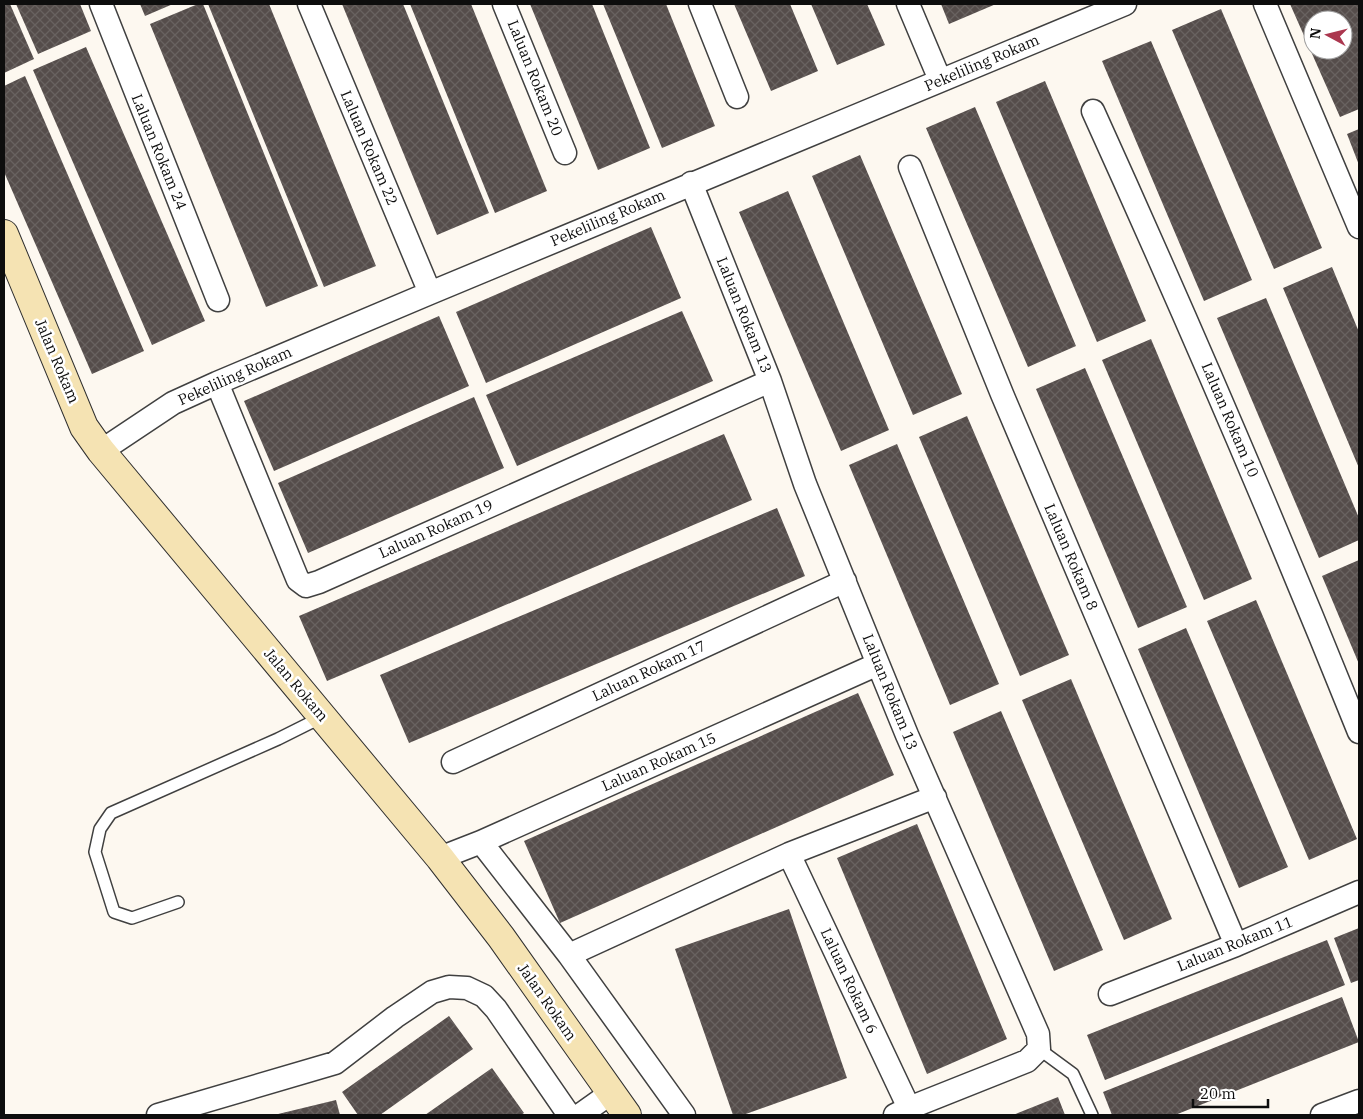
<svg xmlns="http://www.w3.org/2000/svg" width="1363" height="1119" font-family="'IBM Plex Serif',serif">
	<defs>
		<pattern id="building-cross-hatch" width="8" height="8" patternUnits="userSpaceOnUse" patternTransform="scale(1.25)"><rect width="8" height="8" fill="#554d4b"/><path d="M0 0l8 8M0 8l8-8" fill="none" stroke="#686260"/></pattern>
	</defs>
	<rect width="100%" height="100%" fill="#fdf8f0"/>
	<path fill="url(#building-cross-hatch)" fill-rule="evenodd" d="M 4,4 L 10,4 L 34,59 L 4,73 Z
		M 16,4 L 80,4 L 91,31 L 38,54 Z
		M 140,4 L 173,4 L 145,16 Z
		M 198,4 L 203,4 L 318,286 L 266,307 L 150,24 Z
		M 208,4 L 269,4 L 376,266 L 324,287 Z
		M 342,4 L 403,4 L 489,213 L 437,235 Z
		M 410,4 L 471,4 L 547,191 L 495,213 Z
		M 530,4 L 592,4 L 650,148 L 598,170 Z
		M 603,4 L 666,4 L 715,126 L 662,148 Z
		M 734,4 L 790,4 L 818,71 L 771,91 Z
		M 811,4 L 867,4 L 885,45 L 837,65 Z
		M 941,4 L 996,4 L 949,24 Z
		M 1290,4 L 1359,4 L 1359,109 L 1340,117 ZM 1313,20 L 1343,20 L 1343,50 L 1313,50 Z
		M 1221,9 L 1322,248 L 1274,269 L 1172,30 Z
		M 1151,41 L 1252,280 L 1204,301 L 1102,61 Z
		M 86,47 L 205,321 L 152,345 L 33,70 Z
		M 25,76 L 144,351 L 92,374 L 4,172 L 4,86 Z
		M 1045,81 L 1146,321 L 1097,342 L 996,102 Z
		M 975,107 L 1076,346 L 1028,367 L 926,128 Z
		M 1359,129 L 1359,165 L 1347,134 Z
		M 860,155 L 962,394 L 913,415 L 812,176 Z
		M 788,191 L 889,430 L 841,451 L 739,212 Z
		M 651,227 L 681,298 L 486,383 L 456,312 Z
		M 1332,267 L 1359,332 L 1359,468 L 1283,288 Z
		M 1266,298 L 1359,518 L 1359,540 L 1319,558 L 1217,318 Z
		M 682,311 L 713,381 L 517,466 L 486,395 Z
		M 439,316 L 469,386 L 274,471 L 244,401 Z
		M 1151,339 L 1252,579 L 1204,600 L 1102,360 Z
		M 1085,368 L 1187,607 L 1138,628 L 1036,389 Z
		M 474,397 L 504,468 L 308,553 L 278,483 Z
		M 967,416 L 1069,655 L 1020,676 L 919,437 Z
		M 724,434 L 752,500 L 327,681 L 299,616 Z
		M 897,444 L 999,684 L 950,705 L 849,465 Z
		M 777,508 L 805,576 L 409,743 L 380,675 Z
		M 1359,560 L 1359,664 L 1322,576 Z
		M 1256,600 L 1357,839 L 1309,860 L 1207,621 Z
		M 1186,628 L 1288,867 L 1239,888 L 1138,649 Z
		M 1071,679 L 1172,919 L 1124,940 L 1022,700 Z
		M 858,693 L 894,775 L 560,923 L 524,841 Z
		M 1001,711 L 1103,950 L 1054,971 L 953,732 Z
		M 917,824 L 1007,1039 L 927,1074 L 837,858 Z
		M 789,909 L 847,1078 L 743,1115 L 733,1115 L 675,949 Z
		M 1359,928 L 1359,980 L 1351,983 L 1334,938 Z
		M 1327,940 L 1345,985 L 1105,1080 L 1087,1035 Z
		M 1342,997 L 1359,1042 L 1175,1115 L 1112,1115 L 1103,1092 Z
		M 449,1016 L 473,1049 L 380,1115 L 358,1115 L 342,1092 Z
		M 492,1068 L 524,1113 L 521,1115 L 425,1115 Z
		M 1058,1097 L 1065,1115 L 1013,1115 Z
		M 336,1100 L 340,1115 L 274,1115 Z"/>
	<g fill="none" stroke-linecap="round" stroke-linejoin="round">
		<defs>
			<path id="service" d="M 178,902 L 132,918 L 114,912 L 95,852 L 100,829 L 111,813 L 278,739 L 322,717
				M 1039,1049 L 1073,1074 L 1092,1115"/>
			<path id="minor" d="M 101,4 L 218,300
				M 309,4 L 430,293
				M 504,4 L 565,153
				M 700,4 L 737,97
				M 908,4 L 940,80
				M 1265,4 L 1359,227
				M 1093,111 C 1186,316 1275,523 1359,732
				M 910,167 L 1002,394 L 1236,945
				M 691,183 L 770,381 L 805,484 L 878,664 L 907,735 L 1038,1034 L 1039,1049 L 1027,1061 L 909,1108 L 895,1115
				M 217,383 L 298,580 L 306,586 L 319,582 L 770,381
				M 101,451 L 173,403 L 217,383 L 430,293 L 1125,4
				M 453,762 L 845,581
				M 481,842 L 569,955 L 684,1115
				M 789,854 L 909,1108
				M 440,858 L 481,842 L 878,664
				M 569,955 L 789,854 L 935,797
				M 1110,994 L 1236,945 L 1359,892
				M 158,1115 L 335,1063 L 395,1017 L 432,992 L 449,987 L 467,988 L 484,996 L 496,1009 L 569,1115
				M 580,1115 L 611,1093
				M 1322,1115 L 1359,1101"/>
			<path id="secondary" d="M 4,234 L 84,427 L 101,451 L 440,858 L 501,937 L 627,1115"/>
		</defs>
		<use href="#service" stroke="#404040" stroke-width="14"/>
		<use href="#minor" stroke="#404040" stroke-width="25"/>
		<use href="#secondary" stroke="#2f2f2f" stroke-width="30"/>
		<use href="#service" stroke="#fff" stroke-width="11"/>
		<use href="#minor" stroke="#fff" stroke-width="22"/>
		<use href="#secondary" stroke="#f5e3b3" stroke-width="28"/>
	</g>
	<g text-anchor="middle" stroke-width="5" stroke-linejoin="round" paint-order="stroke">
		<g font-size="15" fill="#0d0d0d" stroke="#fff">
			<text transform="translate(982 63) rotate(-23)" y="5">Pekeliling Rokam</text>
			<text transform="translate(535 78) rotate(68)" y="5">Laluan Rokam 20</text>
			<text transform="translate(369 148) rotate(67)" y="5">Laluan Rokam 22</text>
			<text transform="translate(159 152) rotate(68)" y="5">Laluan Rokam 24</text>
			<text transform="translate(608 218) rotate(-23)" y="5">Pekeliling Rokam</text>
			<text transform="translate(744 315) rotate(68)" y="5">Laluan Rokam 13</text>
			<text transform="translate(57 361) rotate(67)" y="5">Jalan Rokam</text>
			<text transform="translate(235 376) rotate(-24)" y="5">Pekeliling Rokam</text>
			<text transform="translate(1230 420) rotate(67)" y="5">Laluan Rokam 10</text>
			<text transform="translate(436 529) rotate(-24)" y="5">Laluan Rokam 19</text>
			<text transform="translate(1071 557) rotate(67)" y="5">Laluan Rokam 8</text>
			<text transform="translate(649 671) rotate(-25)" y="5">Laluan Rokam 17</text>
			<text transform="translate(296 685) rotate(50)" y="5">Jalan Rokam</text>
			<text transform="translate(890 692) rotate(68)" y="5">Laluan Rokam 13</text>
			<text transform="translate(659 762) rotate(-24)" y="5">Laluan Rokam 15</text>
			<text transform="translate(1235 944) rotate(-22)" y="5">Laluan Rokam 11</text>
			<text transform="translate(849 981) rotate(65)" y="5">Laluan Rokam 6</text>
			<text transform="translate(547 1002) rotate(55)" y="5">Jalan Rokam</text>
		</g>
	</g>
	<rect width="1363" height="1119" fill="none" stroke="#0d0d0d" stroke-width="10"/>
	<g transform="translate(1328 35) rotate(277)"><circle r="24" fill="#ffffff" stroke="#9e9e9e"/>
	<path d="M0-4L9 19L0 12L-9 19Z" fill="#ab374f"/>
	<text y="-8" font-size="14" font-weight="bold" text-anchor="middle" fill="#0d0d0d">N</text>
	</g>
	<path d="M1193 1099v8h75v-8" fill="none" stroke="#0d0d0d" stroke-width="2.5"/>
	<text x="1200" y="1099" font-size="15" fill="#0d0d0d" stroke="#ffffff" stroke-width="4" paint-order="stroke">20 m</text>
</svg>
